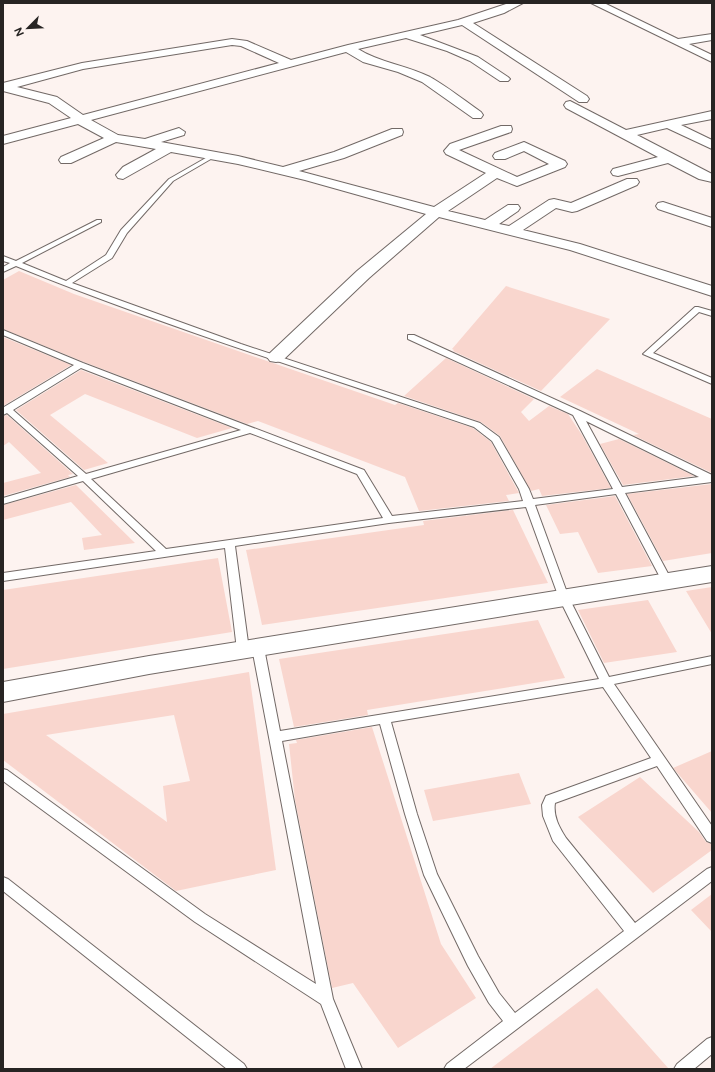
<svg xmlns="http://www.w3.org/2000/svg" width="715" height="1072" font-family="Figtree,sans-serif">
	<rect width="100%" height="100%" fill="#fdf3f0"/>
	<path fill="#f9d6ce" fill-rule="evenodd" d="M 19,271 L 74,294 L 270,362 L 395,405 L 398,403 L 473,428 L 491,442 L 519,493 L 506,495 L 509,501 L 419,511 L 405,477 L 258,421 L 247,424 L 84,362 L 3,329 L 3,280 Z
		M 506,286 L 610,319 L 541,391 L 453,351 L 454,350 L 452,349 Z
		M 3,337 L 71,365 L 3,406 Z
		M 446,358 L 534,399 L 521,412 L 529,421 L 549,406 L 568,414 L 582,435 L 611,488 L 542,496 L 539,489 L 531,491 L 500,436 L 481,422 L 404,396 Z
		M 597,369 L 712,419 L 712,473 L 633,435 L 639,434 L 560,397 Z
		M 81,370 L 232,428 L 197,438 L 85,394 L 50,415 L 108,463 L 84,470 L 16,410 Z
		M 7,415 L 73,474 L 68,475 L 70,477 L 3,496 L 3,483 L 41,473 L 9,442 L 3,446 L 3,416 Z
		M 619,439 L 694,476 L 623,485 L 600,444 Z
		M 712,484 L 712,553 L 663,561 L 627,494 Z
		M 76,485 L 135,543 L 84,550 L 82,538 L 102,535 L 71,502 L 3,520 L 3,505 Z
		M 615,496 L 652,566 L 598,573 L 578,532 L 560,534 L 546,505 Z
		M 513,510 L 548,583 L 262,625 L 246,550 L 424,525 L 423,521 Z
		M 218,558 L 232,632 L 3,669 L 3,590 Z
		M 712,587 L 712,634 L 686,591 Z
		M 648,600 L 677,652 L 604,663 L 578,610 Z
		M 538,620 L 565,678 L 367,710 L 368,715 L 294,727 L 279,659 Z
		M 249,672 L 276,870 L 176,891 L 3,760 L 3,714 ZM 174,715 L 190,781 L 163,786 L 167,822 L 46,735 Z
		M 372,727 L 441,944 L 476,998 L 398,1048 L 353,983 L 332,988 L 295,800 L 289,744 L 297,743 L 296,740 Z
		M 712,751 L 712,813 L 673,768 Z
		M 519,773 L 531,804 L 433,821 L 424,790 Z
		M 640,777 L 699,832 L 706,842 L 712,844 L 712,850 L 653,893 L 578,817 Z
		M 712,894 L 712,932 L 691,910 Z
		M 597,988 L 669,1069 L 490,1069 Z"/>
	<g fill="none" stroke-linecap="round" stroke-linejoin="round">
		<defs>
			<path id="lane" d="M 211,155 L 216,156 L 173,181 L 127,233 L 112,258 L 72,283 L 241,344 L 480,423 L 499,437 L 529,489 L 533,499 L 613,489 L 573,415 L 408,339 L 408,335 L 414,335 L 580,411 L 712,475 L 712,482 L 625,493 L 672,581 L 667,585 L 662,581 L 616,494 L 535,505 L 569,598 L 609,677 L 712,656 L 712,664 L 614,684 L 712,826 L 712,843 L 707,841 L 657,766 L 555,803 C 553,816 559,827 566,838 L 635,923 L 707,869 L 712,867 L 712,881 L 464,1069 L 444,1069 L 447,1064 L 503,1021 L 489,1003 L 468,966 L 424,875 L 405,814 L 380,724 L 282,741 L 333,999 L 362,1069 L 346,1069 L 321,1004 L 195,922 L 3,781 L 3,769 L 7,770 L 205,914 L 316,984 L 252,648 L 254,645 L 262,645 L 264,648 L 280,731 L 599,679 L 559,598 L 526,507 L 389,523 L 235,546 L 249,650 L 247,653 L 239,653 L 237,650 L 225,548 L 3,581 L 3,573 L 156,551 L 83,481 L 3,504 L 3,498 L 78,476 L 7,413 L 3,415 L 4,407 L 74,365 L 3,335 L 3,330 L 83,363 L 364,470 L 392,516 L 523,501 L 519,489 L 492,441 L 474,427 C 321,375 166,327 16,266 L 3,272 L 3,267 L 10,263 L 3,261 L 3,256 L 16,261 L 97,220 L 101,220 L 101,222 L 22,263 L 66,281 L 106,255 L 121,230 L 169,179 ZM 81,368 L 241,430 L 86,474 L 13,410 ZM 586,421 L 699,477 L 622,487 ZM 250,433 L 357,474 L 383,518 L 166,549 L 91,479 ZM 603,687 L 651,758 L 546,796 L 542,805 L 543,816 L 553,841 L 624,931 L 515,1013 L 499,993 L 478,956 L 437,874 L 417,814 L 391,722 Z
				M 695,307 L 698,307 L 712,311 L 712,316 L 699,312 L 653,353 L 712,378 L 712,384 L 643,354 Z
				M 3,877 L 8,879 L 244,1064 L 247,1069 L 227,1069 L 3,891 Z
				M 712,1037 L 712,1054 L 694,1069 L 674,1069 L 677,1064 L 707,1039 Z"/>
			<path id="street" d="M 509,3 L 523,3 L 504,13 L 473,23 L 587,96 L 589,99 L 587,102 L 579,102 L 462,25 L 420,35 L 478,57 L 508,77 L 510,79 L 508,81 L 500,81 L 470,61 L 447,51 L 406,38 L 358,49 C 380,63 406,65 430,77 C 448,87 465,101 481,112 L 483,115 L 481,118 L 473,118 L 422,82 L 398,72 L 363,62 L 346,52 L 91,120 L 118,135 L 145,139 L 179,128 L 185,132 L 184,135 L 161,142 L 238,156 L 283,167 L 334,152 L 392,129 L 402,129 L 403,132 L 402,135 L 344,158 L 299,171 L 434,207 L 486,173 L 446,154 L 444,151 L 450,144 L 501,126 L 511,126 L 512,129 L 511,132 L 459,150 L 517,177 L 549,164 L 524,151 L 505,159 L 495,159 L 493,156 L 495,153 L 524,142 L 565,161 L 567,164 L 565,167 L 517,186 L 497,178 L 448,211 L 485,220 L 508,205 L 518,205 L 520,208 L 518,211 L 499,224 L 509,226 L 549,200 L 554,199 L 571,203 L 627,179 L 637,179 L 639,182 L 637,185 L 577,211 L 572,212 L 556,208 L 523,230 L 580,244 L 712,286 L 712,296 L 570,250 L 439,217 L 369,278 L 282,361 L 276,362 L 270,361 L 267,357 L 270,353 L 357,271 L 426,214 L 305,180 L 238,164 L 171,152 L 123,179 L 118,178 L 116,175 L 123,167 L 156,149 L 116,142 L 71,163 L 61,163 L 59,160 L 61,157 L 104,138 L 78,124 L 3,144 L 3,136 L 71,118 L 49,103 L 3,91 L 3,83 L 82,63 L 232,39 L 247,41 L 291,60 L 348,45 L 458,20 ZM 232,45 L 241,46 L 279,63 L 83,115 L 57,97 L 17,87 L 83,69 Z
				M 591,3 L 604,3 L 678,39 L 712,34 L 712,40 L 689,44 L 712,55 L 712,62 Z
				M 570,101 L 626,130 L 712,111 L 712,119 L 681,125 L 712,140 L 712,149 L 667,128 L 637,135 L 712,174 L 712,182 L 699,179 L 668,163 L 618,176 L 613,175 L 611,172 L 613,169 L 658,157 L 566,108 L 564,105 L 566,102 Z
				M 663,202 L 712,218 L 712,227 L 658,209 L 656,206 L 658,203 Z"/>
			<path id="secondary" d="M 712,566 L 712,582 L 149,674 L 3,702 L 3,682 L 149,656 Z"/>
		</defs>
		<use href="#lane" stroke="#726966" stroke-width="2"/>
		<use href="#street" stroke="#726966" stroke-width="2"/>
		<use href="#secondary" stroke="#726966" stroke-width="2"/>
		<use href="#lane" fill="#fff" fill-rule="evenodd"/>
		<use href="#street" fill="#fff" fill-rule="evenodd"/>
		<use href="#secondary" fill="#fff" fill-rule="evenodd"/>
	</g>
	<rect width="715" height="1072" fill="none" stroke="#272423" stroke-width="8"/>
	<g transform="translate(28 28) rotate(246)" stroke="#fdf3f0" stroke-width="3" paint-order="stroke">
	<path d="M0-3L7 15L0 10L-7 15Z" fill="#272423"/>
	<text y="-6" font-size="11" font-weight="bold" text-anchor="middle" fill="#272423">N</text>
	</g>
</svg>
